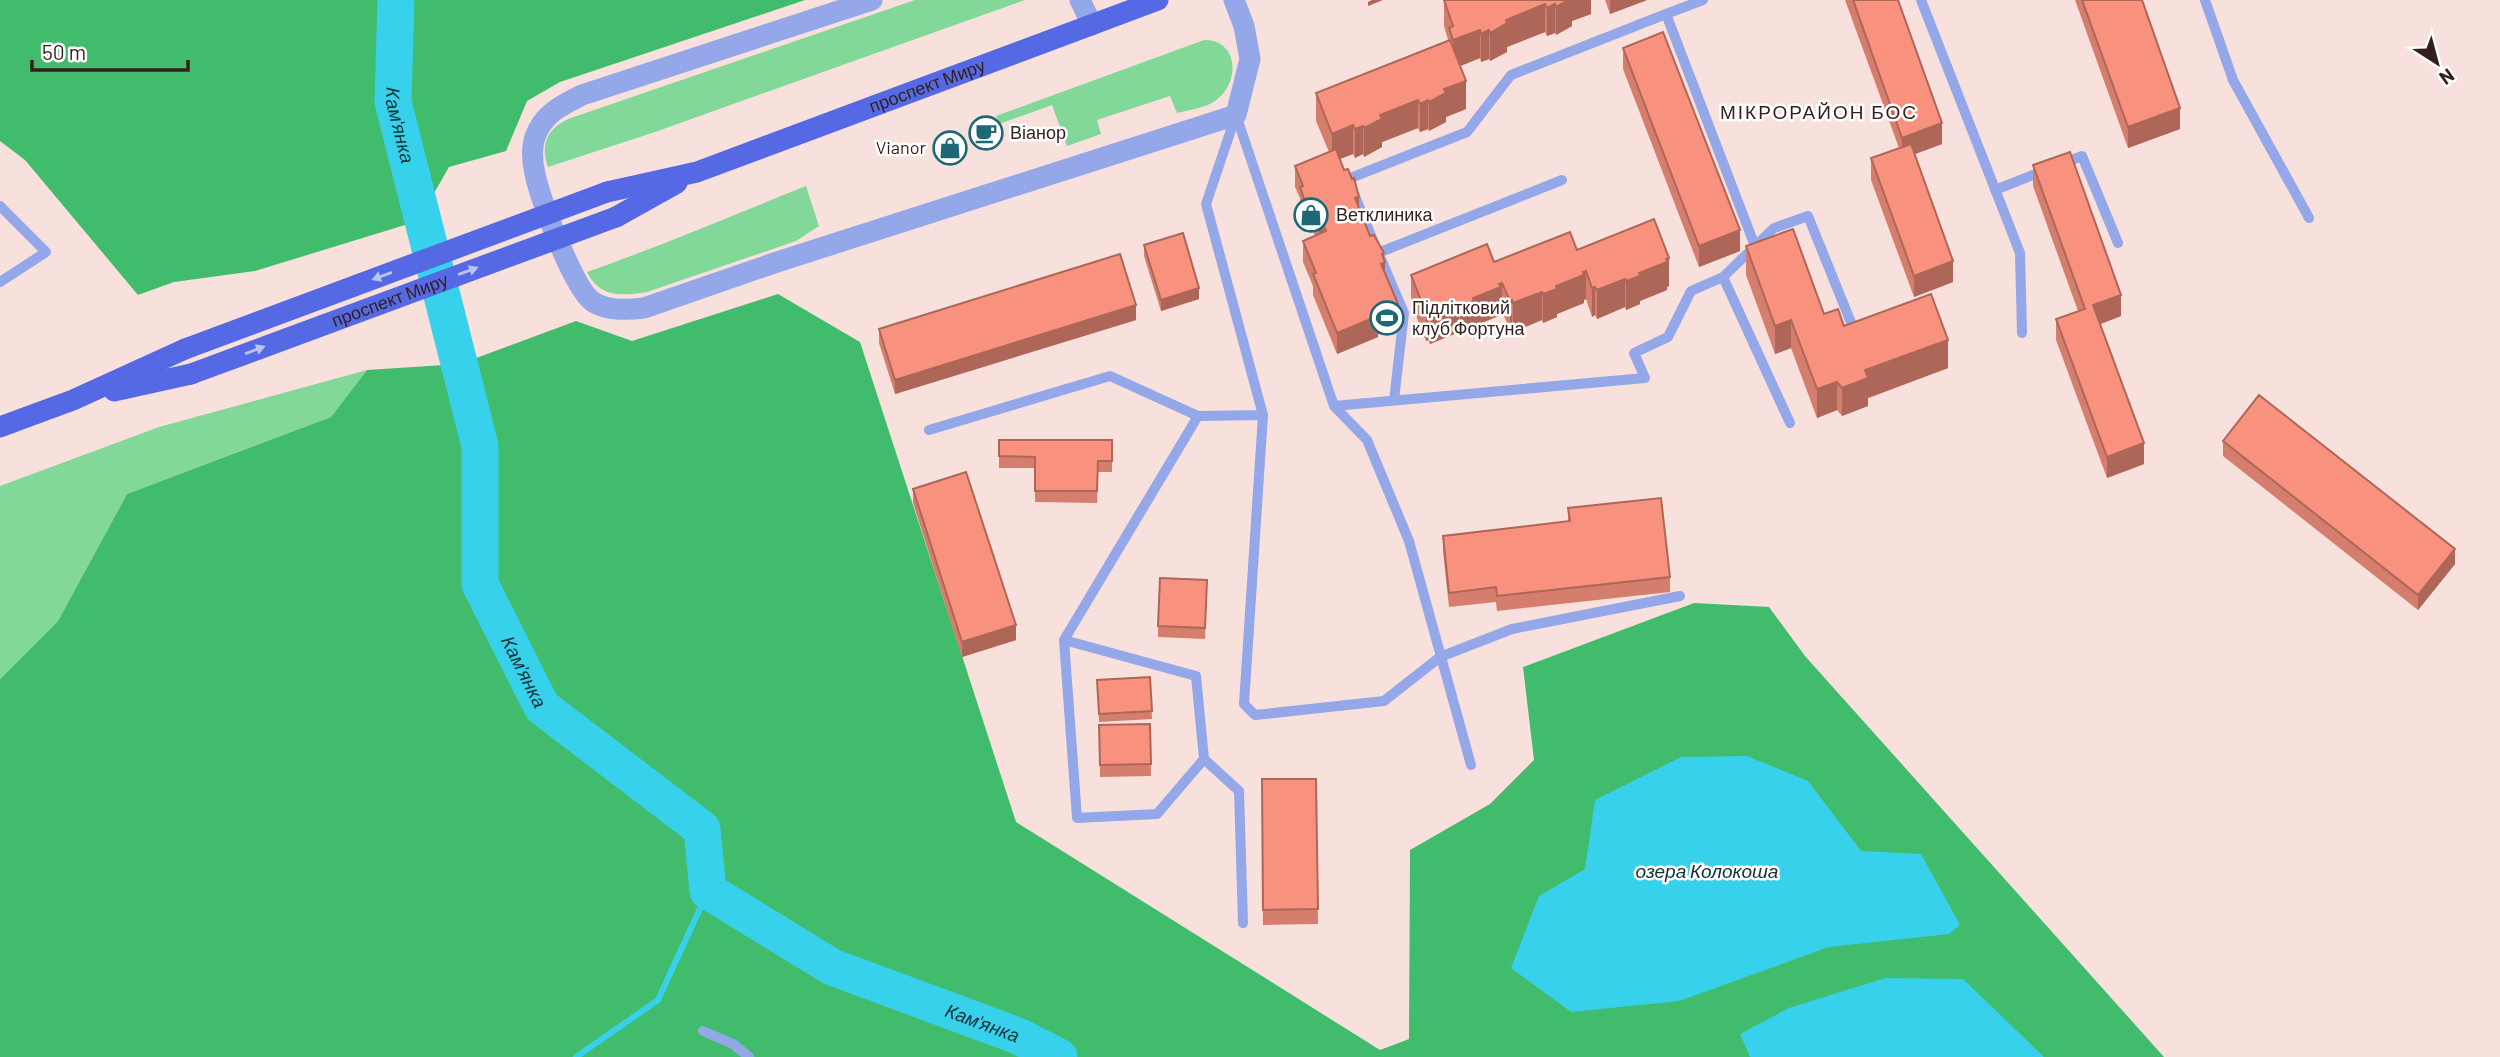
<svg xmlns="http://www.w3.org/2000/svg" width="2500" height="1057" font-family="Barlow,sans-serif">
	<rect width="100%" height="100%" fill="#f8e1dc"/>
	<path fill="#81d899" d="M 915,0 L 1025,0 L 655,132 L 548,167 C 540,145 547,129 568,119 Z
		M 1204,40 C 1240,40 1240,84 1215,101 C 1204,108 1190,110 1177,113 L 1170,96 L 1097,120 L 1101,134 L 1067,146 L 1052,105 L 999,124 L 996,116 Z
		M 806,186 L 819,226 L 796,241 L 647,292 C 622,296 600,298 587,272 C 661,246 733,215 806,186 Z
		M 367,370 L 331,417 L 127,494 L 58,621 L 0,679 L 0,486 L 159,427 Z"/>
	<path fill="#41bc6d" d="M 0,0 L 805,0 L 560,82 L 527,101 L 506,151 L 449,167 L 418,221 L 255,271 L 174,282 L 138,295 L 25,160 L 0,141 Z
		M 778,294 L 860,342 L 1016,822 L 1380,1050 L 1409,1039 L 1410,850 L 1490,804 L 1534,760 L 1523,667 L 1694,603 L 1769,607 L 1805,656 L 2164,1057 L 0,1057 L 0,679 L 58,621 L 127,494 L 331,417 L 367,370 L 460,364 L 576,321 L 632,341 Z"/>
	<path fill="#38d1eb" d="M 1747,756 L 1808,781 L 1861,851 L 1921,854 L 1960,925 L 1949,934 L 1829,947 L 1679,1001 L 1571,1012 L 1511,968 L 1539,896 L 1585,869 L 1595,800 L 1681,757 Z
		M 1885,978 L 1963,979 L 2044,1057 L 1750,1057 L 1740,1034 L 1789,1008 Z"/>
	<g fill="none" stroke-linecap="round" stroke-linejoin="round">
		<path stroke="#38d1eb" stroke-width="6" d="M 576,1057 L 658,1000 L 708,891"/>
		<path stroke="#38d1eb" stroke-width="37" id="s1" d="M 396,0 L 393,102 L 480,446 L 480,584 L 542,707 L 702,829 L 708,891 L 832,967 L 1018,1036 L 1059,1057"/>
		<path stroke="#94a7e9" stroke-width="10" d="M 1921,0 L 2020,253 L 2022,333
			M 2205,0 L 2233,80 L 2309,218
			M 1666,14 L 1703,0
			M 1236,115 L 1206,204 L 1263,415 L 1244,704 L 1255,715 L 1384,701 L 1440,657 L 1512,629 L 1680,596
			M 1236,115 L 1334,406 L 1367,440 L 1409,541 L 1471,765
			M 2061,164 L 2082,156 L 2118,243
			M 1562,180 L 1378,253 L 1348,179 L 1467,132 L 1511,75 L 1666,14 L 1755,246
			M 1995,190 L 2046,170
			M 0,206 L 46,252 L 0,282
			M 1381,259 L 1404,313 L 1394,400
			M 1723,277 L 1774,228 L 1808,216 L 1852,325
			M 1334,406 L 1645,378 L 1634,353 L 1668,337 L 1691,291 L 1723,277 L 1790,423
			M 929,430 L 1110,376 L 1198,416 L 1263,415
			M 1064,640 L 1196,676 L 1204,759 L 1157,814 L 1077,818 L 1064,640 L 1198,416
			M 1204,759 L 1239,791 L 1243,923
			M 703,1031 L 733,1044 L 749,1057"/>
		<path stroke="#94a7e9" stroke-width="21" d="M 872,0 L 582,95 C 562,105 543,114 535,137 C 531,149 532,161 535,174 C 540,198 573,287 592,301 C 605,311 628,310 644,308 L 777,262 L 1236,115 L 1250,59 L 1244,26 L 1234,0
			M 1080,0 L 1092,25"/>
		<g stroke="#5469e3" stroke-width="21">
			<path id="s2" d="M 607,192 L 697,172 L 1158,0"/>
			<path d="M 616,217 L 677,183"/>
			<path d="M 114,391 L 191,374"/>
			<path d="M 0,427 L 73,400 L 185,349"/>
		</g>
		<g stroke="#5469e3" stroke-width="21">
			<path d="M 185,349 L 607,192"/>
			<path id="s3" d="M 191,374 L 616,217"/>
		</g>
	</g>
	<path fill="#d57e6d" d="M 1444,0 L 1591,0 L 1591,14 L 1572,21 L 1572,26 L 1556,35 L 1555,33 L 1547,36 L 1545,32 L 1507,47 L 1507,52 L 1490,61 L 1489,59 L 1481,62 L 1480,58 L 1460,66 L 1466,109 L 1446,117 L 1446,122 L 1429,131 L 1428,129 L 1420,132 L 1418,128 L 1382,142 L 1382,147 L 1364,157 L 1363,154 L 1355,158 L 1353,154 L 1340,159 L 1370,236 L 1384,259 L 1385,274 L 1398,325 L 1378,334 L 1378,337 L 1337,354 L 1313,295 L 1313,286 L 1303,262 L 1303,241 L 1315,236 L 1311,226 L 1307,228 L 1300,208 L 1300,198 L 1295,187 L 1295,166 L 1329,152 L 1316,121 L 1316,93 L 1448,40 L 1444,26 Z
		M 1605,0 L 1647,0 L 1610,14 Z
		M 1845,0 L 1898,0 L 1942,144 L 1914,154 L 1953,282 L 1914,297 L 1871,180 L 1871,158 L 1899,148 Z
		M 2075,0 L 2142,0 L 2180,129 L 2128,148 Z
		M 1623,48 L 1740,251 L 1699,267 L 1623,69 Z
		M 2033,165 L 2121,316 L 2100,324 L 2144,464 L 2107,478 L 2056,340 L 2056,319 L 2078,311 L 2033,186 Z
		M 1144,245 L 1199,299 L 1161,311 L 1144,256 Z
		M 1746,246 L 1824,314 L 1844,326 L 1948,368 L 1868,398 L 1868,406 L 1842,416 L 1837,410 L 1817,418 L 1791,348 L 1775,354 L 1746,275 Z
		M 1577,250 L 1669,286 L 1667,287 L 1667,290 L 1640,301 L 1640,304 L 1626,310 L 1625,307 L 1597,319 L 1595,315 L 1592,317 L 1586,299 L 1584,300 L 1584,303 L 1557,314 L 1557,317 L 1543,323 L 1542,320 L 1513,332 L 1512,328 L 1510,329 L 1502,312 L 1501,312 L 1501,315 L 1474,326 L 1474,329 L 1460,335 L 1459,332 L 1430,344 L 1428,340 L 1426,341 L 1411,303 L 1411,275 Z
		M 1136,320 L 895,394 L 879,343 L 879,329 Z
		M 999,440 L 1112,440 L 1112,472 L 1098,472 L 1097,503 L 1035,502 L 1035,468 L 999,468 Z
		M 2223,441 L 2455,564 L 2418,610 L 2223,456 Z
		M 913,489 L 1016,640 L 962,657 L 913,503 Z
		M 1568,508 L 1670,577 L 1670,592 L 1497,611 L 1496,602 L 1449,607 L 1443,551 L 1443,536 L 1568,522 Z
		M 1207,591 L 1205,639 L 1158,637 L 1158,626 Z
		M 1150,677 L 1152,719 L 1099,722 L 1097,680 Z
		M 1150,724 L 1151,776 L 1100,777 L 1099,725 Z
		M 1262,779 L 1316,779 L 1318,924 L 1263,925 Z"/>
	<path fill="#ae6659" d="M 1372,0 L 1383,0 L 1368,6 L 1368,2 Z
		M 1568,0 L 1591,0 L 1591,14 L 1572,21 L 1572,26 L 1556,35 L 1556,7 Z
		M 1610,0 L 1647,0 L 1610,14 Z
		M 1545,4 L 1545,32 L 1507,47 L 1507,52 L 1490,61 L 1490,33 L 1506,20 Z
		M 1555,4 L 1555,33 L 1547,36 L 1547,8 Z
		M 1480,30 L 1480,58 L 1453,69 L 1453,40 Z
		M 1489,30 L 1489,59 L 1481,62 L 1481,34 Z
		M 1466,81 L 1466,109 L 1446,117 L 1446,122 L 1429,131 L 1429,102 L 1444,89 Z
		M 1418,100 L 1418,128 L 1382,142 L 1382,147 L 1364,157 L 1364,128 L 1380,115 Z
		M 1428,100 L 1428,129 L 1420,132 L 1420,104 Z
		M 2180,108 L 2180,129 L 2128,148 L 2128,127 Z
		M 1942,123 L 1942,144 L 1902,159 L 1902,138 Z
		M 1353,125 L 1353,154 L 1332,162 L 1332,134 Z
		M 1363,126 L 1363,154 L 1355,158 L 1355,129 Z
		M 1359,197 L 1359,218 L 1355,198 Z
		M 1311,205 L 1311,226 L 1307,228 L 1307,207 Z
		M 1323,224 L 1323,245 L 1319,247 L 1319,226 Z
		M 1740,230 L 1740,251 L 1699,267 L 1699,246 Z
		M 1384,253 L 1384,263 L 1385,262 L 1385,284 L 1381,285 L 1382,254 Z
		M 1669,258 L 1669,286 L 1667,287 L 1667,290 L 1640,301 L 1640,304 L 1626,310 L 1626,281 L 1639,273 Z
		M 1953,261 L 1953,282 L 1914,297 L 1914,276 Z
		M 1586,271 L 1586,299 L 1584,300 L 1584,303 L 1557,314 L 1557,317 L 1543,323 L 1543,294 L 1556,286 Z
		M 1625,279 L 1625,307 L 1597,319 L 1597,290 Z
		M 1502,283 L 1502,312 L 1501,312 L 1501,315 L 1474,326 L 1474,329 L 1460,335 L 1460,306 L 1473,298 Z
		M 1595,287 L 1595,315 L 1592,317 L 1592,288 Z
		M 1199,288 L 1199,299 L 1161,311 L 1161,300 Z
		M 1542,292 L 1542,320 L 1513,332 L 1513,303 Z
		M 2121,295 L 2121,316 L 2093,327 L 2093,305 Z
		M 1512,300 L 1512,328 L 1510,329 L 1510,301 Z
		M 1398,304 L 1398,325 L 1378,334 L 1378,337 L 1337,354 L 1337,333 L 1377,313 Z
		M 1459,304 L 1459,332 L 1430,344 L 1430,315 Z
		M 1136,305 L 1136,320 L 895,394 L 895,380 Z
		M 1428,312 L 1428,340 L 1426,341 L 1426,313 Z
		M 1791,320 L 1791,348 L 1775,354 L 1775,326 Z
		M 1948,340 L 1948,368 L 1868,398 L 1868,406 L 1842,416 L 1842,388 L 1865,370 Z
		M 1837,382 L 1837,410 L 1817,418 L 1817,389 Z
		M 2144,443 L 2144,464 L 2107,478 L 2107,457 Z
		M 2455,549 L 2455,564 L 2418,610 L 2418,595 Z
		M 1016,625 L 1016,640 L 962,657 L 962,642 Z"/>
	<path fill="#f8927f" stroke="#ae6659" stroke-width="2" d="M 1444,0 L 1568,0 L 1556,7 L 1555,4 L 1547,8 L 1545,4 L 1506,20 L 1507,23 L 1490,33 L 1489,30 L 1481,34 L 1480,30 L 1453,40 L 1449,28 L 1453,26 Z
		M 1853,0 L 1898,0 L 1942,123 L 1902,138 Z
		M 2082,0 L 2142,0 L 2180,108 L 2128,127 Z
		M 1663,32 L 1740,230 L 1699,246 L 1623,48 Z
		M 1450,40 L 1466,81 L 1444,89 L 1446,93 L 1429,102 L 1428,100 L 1420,104 L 1418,100 L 1380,115 L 1382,119 L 1364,128 L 1363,126 L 1355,129 L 1353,125 L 1332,134 L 1316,93 Z
		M 1911,144 L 1953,261 L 1914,276 L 1871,158 Z
		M 1336,149 L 1344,170 L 1348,169 L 1352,179 L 1354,178 L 1359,197 L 1355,198 L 1370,236 L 1374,235 L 1384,253 L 1382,254 L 1385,262 L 1381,264 L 1398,304 L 1377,313 L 1378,316 L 1337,333 L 1313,274 L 1316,273 L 1303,241 L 1326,231 L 1323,224 L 1319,226 L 1311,205 L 1307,207 L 1300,187 L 1303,186 L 1295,166 Z
		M 2070,152 L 2121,295 L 2093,305 L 2144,443 L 2107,457 L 2056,319 L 2085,309 L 2033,165 Z
		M 1654,219 L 1669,258 L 1666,259 L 1667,262 L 1639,273 L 1640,276 L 1626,281 L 1625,279 L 1597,290 L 1595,287 L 1592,288 L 1586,271 L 1583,272 L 1584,275 L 1556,286 L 1557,289 L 1543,294 L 1542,292 L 1513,303 L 1512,300 L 1510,301 L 1502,283 L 1499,284 L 1501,287 L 1473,298 L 1474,301 L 1460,306 L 1459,304 L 1430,315 L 1428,312 L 1426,313 L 1411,275 L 1487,244 L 1494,262 L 1570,232 L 1577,250 Z
		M 1793,229 L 1824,314 L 1838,309 L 1844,326 L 1931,294 L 1948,340 L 1865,370 L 1868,378 L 1842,388 L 1837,382 L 1817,389 L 1791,320 L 1775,326 L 1746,246 Z
		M 1183,233 L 1199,288 L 1161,300 L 1144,245 Z
		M 1120,254 L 1136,305 L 895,380 L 879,329 Z
		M 2259,395 L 2455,549 L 2418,595 L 2223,441 Z
		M 999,440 L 1112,440 L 1112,461 L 1098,461 L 1097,491 L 1035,491 L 1035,457 L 999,456 Z
		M 966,472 L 1016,625 L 962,642 L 913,489 Z
		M 1661,498 L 1670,577 L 1497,596 L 1496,587 L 1449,593 L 1443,536 L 1570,521 L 1568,508 Z
		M 1160,578 L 1207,580 L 1205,628 L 1158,626 Z
		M 1150,677 L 1152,711 L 1099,714 L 1097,680 Z
		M 1150,724 L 1151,764 L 1100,765 L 1099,725 Z
		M 1262,779 L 1316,779 L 1318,909 L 1263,910 Z"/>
	<defs><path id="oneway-solid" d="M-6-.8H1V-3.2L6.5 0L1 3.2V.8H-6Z" transform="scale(1.75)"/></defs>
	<g fill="#bbc3f4">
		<use href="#oneway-solid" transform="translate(468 271) rotate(-20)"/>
		<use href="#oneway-solid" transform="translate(382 276) rotate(160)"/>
		<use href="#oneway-solid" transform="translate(255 350) rotate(-20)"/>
	</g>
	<defs>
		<symbol id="cafe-ring" viewBox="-11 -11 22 22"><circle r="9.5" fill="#fff" stroke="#1e6774" stroke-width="1.5"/><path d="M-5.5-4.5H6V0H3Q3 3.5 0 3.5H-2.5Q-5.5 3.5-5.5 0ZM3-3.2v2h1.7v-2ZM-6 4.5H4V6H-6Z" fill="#1e6774"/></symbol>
		<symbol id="shop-ring" viewBox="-11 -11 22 22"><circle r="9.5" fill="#fff" stroke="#1e6774" stroke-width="1.5"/><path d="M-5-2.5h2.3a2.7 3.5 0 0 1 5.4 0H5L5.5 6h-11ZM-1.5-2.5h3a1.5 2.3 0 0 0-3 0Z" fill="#1e6774"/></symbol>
		<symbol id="stadium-ring" viewBox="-11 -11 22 22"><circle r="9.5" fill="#fff" stroke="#1e6774" stroke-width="1.5"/><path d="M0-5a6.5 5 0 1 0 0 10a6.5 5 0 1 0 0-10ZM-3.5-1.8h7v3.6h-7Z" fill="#1e6774"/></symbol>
	</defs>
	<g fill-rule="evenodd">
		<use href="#cafe-ring" x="967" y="114" width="38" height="38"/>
		<use href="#shop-ring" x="931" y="129" width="38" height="38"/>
		<use href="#shop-ring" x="1292" y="196" width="38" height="38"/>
		<use href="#stadium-ring" x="1368" y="299" width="38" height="38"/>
	</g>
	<g text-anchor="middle" stroke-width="5" stroke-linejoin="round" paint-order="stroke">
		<g font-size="18" fill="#341f1b" stroke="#fff">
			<text dy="6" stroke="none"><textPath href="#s2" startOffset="338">проспект Миру</textPath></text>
			<text dy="6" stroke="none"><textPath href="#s3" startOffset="212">проспект Миру</textPath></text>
		</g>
		<g font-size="18" fill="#341f1b" stroke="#fff" text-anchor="start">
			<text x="1010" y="139">Віанор</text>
			<text x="926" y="154" text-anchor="end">Vianor</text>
			<text x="1336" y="221">Ветклиника</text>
			<text x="1412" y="314">Підлітковий<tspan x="1412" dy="21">клуб Фортуна</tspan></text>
		</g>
		<g font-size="19" letter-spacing="2" fill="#341f1b" stroke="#fff">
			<text x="1819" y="119">МІКРОРАЙОН БОС</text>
		</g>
		<g font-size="19" font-style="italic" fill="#123137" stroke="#fff">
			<text dy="7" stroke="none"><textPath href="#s1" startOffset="126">Кам'янка</textPath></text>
			<text dy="7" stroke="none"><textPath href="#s1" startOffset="693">Кам'янка</textPath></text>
			<text x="1707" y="878">озера Колокоша</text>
			<text dy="7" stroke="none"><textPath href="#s1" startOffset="1302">Кам'янка</textPath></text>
		</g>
	</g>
	<g transform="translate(2437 63) rotate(144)" stroke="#ffffff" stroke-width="5" paint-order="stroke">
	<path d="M0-5L12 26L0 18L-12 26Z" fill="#341f1b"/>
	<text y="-10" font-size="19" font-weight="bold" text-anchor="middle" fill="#341f1b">N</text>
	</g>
	<path d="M32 60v10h156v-10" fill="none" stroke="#341f1b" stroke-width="3.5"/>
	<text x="42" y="60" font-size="21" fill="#341f1b" stroke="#ffffff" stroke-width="5" paint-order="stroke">50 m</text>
</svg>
